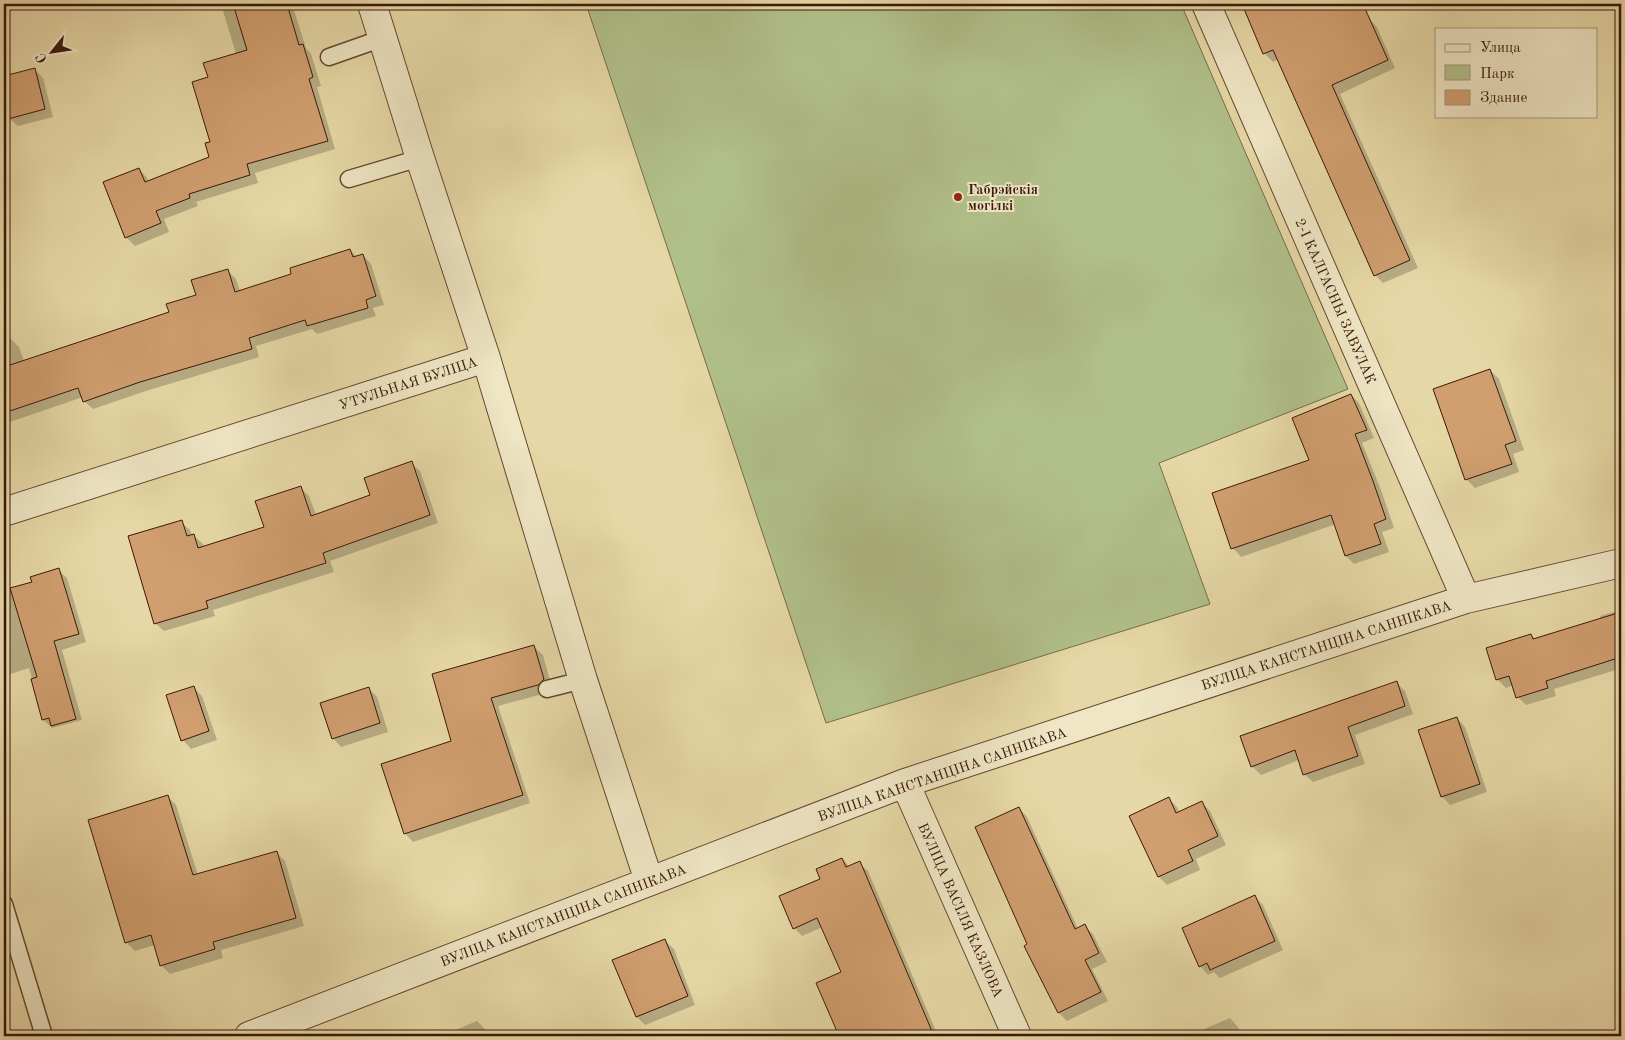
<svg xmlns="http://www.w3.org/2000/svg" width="1625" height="1040" font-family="'Old Standard TT',serif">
	<rect width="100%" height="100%" fill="#e6d8a6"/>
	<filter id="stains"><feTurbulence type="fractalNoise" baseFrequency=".004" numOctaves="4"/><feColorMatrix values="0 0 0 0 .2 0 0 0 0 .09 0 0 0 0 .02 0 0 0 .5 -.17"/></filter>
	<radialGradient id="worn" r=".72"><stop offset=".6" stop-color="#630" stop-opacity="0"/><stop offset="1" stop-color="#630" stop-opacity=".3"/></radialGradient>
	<path fill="#b1c08a" stroke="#766c4a" d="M 586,4 L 1181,4 L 1348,389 L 1159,463 L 1210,604 L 826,723 Z"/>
	<path fill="#0003" d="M 72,4 L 101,4 L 78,9 Z
		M 221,4 L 292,4 L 306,48 L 311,54 L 321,86 L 317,87 L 335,149 L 255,173 L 258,183 L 196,202 L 198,206 L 164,219 L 169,232 L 135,246 L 126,237 L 139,169 L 147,178 L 149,182 L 211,158 L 209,78 L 236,54 Z
		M 1243,4 L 1285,4 L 1298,34 L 1369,19 L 1377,27 L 1395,68 L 1340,94 L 1418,268 L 1383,283 L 1375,275 L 1279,59 L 1273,62 L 1264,53 Z
		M 34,69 L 43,78 L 53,117 L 18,126 L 9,118 L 4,96 L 4,77 Z
		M 350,250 L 357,257 L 363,255 L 371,264 L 384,305 L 373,308 L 376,316 L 317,334 L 312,329 L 256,346 L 259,357 L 149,390 L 93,409 L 84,401 L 83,397 L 4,424 L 4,340 L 10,338 L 19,347 L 24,361 L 170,313 L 197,296 L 228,271 L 236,279 L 240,291 L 293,274 Z
		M 1490,370 L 1499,379 L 1524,450 L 1513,454 L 1519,472 L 1475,488 L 1466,479 Z
		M 1351,395 L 1359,403 L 1374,438 L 1362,443 L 1381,490 L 1394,528 L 1382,532 L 1389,552 L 1354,564 L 1346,556 L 1336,524 L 1241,557 L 1233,548 L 1311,460 Z
		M 411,463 L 420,471 L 438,523 L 330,561 L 334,572 L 213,610 L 215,616 L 164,631 L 155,623 L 181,522 L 190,530 L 192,536 L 194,536 L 203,544 L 204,548 L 265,528 L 301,488 L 309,496 L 316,515 L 371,496 Z
		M 58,570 L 67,578 L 86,642 L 62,650 L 82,720 L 52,728 L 43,720 L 29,668 L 4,676 L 4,591 L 33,582 Z
		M 1621,610 L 1621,674 L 1616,670 L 1554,689 L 1556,696 L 1526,705 L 1518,697 L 1514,685 L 1506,688 L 1497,679 L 1531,635 L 1535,639 L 1601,620 L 1600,616 Z
		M 534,647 L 543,655 L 552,688 L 547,693 L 498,706 L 530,803 L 413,842 L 405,833 L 452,742 Z
		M 1396,682 L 1405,691 L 1413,714 L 1355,735 L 1365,764 L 1313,782 L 1304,774 L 1299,760 L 1261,775 L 1252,766 Z
		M 193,687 L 202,696 L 217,740 L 191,749 L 183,740 Z
		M 369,689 L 377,697 L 388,732 L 341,747 L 333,738 Z
		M 1457,718 L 1465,727 L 1487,792 L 1450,805 L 1442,796 Z
		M 168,797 L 176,805 L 198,875 L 276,852 L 285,861 L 304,926 L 221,950 L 223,958 L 170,974 L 162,966 L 155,945 L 135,951 L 126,942 Z
		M 1169,799 L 1177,807 L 1180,813 L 1202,803 L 1210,811 L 1226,845 L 1196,859 L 1200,870 L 1167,885 L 1159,877 L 1131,816 Z
		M 1019,808 L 1027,817 L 1078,929 L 1084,925 L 1093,934 L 1107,962 L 1092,969 L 1108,1001 L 1067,1021 L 1059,1013 L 1025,946 L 1029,944 Z
		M 842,859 L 850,867 L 859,863 L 868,871 L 938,1036 L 841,1036 L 818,983 L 842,972 L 823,927 L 802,936 L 794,928 L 821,879 Z
		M 1255,897 L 1263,905 L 1283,950 L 1220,978 L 1214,972 L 1208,975 L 1200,966 Z
		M 665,941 L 674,949 L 695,1005 L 645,1025 L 637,1017 Z
		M 1230,1018 L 1238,1027 L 1242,1036 L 1188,1036 Z
		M 477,1021 L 486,1030 L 488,1036 L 441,1036 Z
		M 950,1033 L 953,1036 L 943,1036 Z"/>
	<path fill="#d09e6f" stroke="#3a1809" d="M 233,4 L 287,4 L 299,45 L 303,44 L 313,77 L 309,79 L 328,141 L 247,164 L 250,175 L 189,194 L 190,198 L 156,211 L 161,223 L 125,238 L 103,182 L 139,168 L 145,182 L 209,157 L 205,143 L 210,142 L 192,82 L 208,77 L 203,63 L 247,50 Z
		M 1242,4 L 1363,4 L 1388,60 L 1332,85 L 1410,260 L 1374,276 L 1273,50 L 1263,54 Z
		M 35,68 L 45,109 L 8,119 L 4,101 L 4,76 Z
		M 350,249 L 353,257 L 363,254 L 376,296 L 366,300 L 368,308 L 307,326 L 305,320 L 249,338 L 252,349 L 140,382 L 83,402 L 78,388 L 4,413 L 4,367 L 169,312 L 166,304 L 196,295 L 191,280 L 228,269 L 235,292 L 291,274 L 290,268 Z
		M 1490,369 L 1516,441 L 1505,445 L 1512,464 L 1465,480 L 1433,389 Z
		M 1351,394 L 1367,430 L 1355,434 L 1373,481 L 1386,519 L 1374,524 L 1381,544 L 1345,556 L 1331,515 L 1231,549 L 1212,493 L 1309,460 L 1292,418 Z
		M 412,461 L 430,515 L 323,553 L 326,563 L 206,601 L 208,608 L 154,624 L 128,536 L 182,520 L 187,536 L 194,534 L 198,548 L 264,527 L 255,501 L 301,486 L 311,516 L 370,495 L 364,478 Z
		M 59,568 L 79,634 L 54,641 L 76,719 L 51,726 L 49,718 L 42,720 L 31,679 L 37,677 L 10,588 L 32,582 L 30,577 Z
		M 1621,612 L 1621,657 L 1546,681 L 1548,688 L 1516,698 L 1509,676 L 1496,680 L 1486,648 L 1531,634 L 1533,639 Z
		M 534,645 L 544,679 L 538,685 L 491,698 L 523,795 L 404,834 L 381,764 L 451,741 L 432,674 Z
		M 1397,681 L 1405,706 L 1348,727 L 1358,756 L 1303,775 L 1295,750 L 1251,767 L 1240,736 Z
		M 194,686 L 209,731 L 181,741 L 166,695 Z
		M 369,687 L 380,723 L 332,739 L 320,703 Z
		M 1457,717 L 1480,784 L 1441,797 L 1418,730 Z
		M 168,795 L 193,875 L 277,851 L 296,918 L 213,942 L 215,949 L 160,966 L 151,935 L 125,943 L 88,820 Z
		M 1169,797 L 1176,813 L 1202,801 L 1218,836 L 1188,850 L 1193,861 L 1158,877 L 1129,816 Z
		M 1019,807 L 1075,929 L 1085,924 L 1099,953 L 1085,960 L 1101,992 L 1058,1013 L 1024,946 L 1027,944 L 975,827 Z
		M 842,858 L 846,867 L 860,861 L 934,1036 L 839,1036 L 816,983 L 841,972 L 817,918 L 793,929 L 779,896 L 820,879 L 816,869 Z
		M 1255,895 L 1275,941 L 1210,970 L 1207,963 L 1199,967 L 1182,928 Z
		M 665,939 L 688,996 L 636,1017 L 612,960 Z"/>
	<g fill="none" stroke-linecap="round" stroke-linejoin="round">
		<defs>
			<path id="lane" d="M 329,57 L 383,38
				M 349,179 L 420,158
				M 547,689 L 583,680
				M 4,904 L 44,1036"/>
			<path id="street" d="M 1206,4 L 1466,599
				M 486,358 L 583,680 L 649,881
				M 4,512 L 486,358 L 420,158 L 372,4
				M 905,783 L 1017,1036
				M 249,1036 L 905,783 L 1466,599 L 1621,563"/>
		</defs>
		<use href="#lane" stroke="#654830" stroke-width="19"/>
		<use href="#street" stroke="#654830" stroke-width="30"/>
		<use href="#lane" stroke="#efe6c5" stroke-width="16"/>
		<use href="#street" stroke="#efe6c5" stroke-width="28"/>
	</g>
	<circle fill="#8f2418" stroke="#efe6c5" stroke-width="2" cx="958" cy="197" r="5"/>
	<g text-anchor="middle" stroke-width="4" stroke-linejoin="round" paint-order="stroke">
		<g font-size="14" font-weight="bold" fill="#3a1809" stroke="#efe6c5" text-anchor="start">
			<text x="968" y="194">Габрэйскія<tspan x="968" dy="16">могілкі</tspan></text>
		</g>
		<g font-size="14" fill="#3a1809" stroke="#efe6c5">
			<text transform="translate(1336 301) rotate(66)" y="5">2-І КАЛГАСНЫ ЗАВУЛАК</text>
			<text transform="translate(408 383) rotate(-18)" y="5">УТУЛЬНАЯ ВУЛІЦА</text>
			<text transform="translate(1326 645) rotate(-18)" y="5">ВУЛІЦА КАНСТАНЦІНА САННІКАВА</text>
			<text transform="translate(942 774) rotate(-19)" y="5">ВУЛІЦА КАНСТАНЦІНА САННІКАВА</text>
			<text transform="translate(961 910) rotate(66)" y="5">ВУЛІЦА ВАСІЛЯ КАЗЛОВА</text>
			<text transform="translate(563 915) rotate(-21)" y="5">ВУЛІЦА КАНСТАНЦІНА САННІКАВА</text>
		</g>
	</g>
	<rect width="1625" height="1040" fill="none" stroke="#e6d8a6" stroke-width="20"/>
	<rect x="5" y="5" width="1615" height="1030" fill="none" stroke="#3a1809" stroke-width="2.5"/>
	<rect x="10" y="10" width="1605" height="1020" fill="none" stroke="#3a1809"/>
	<rect x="1435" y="28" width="162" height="90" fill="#efe6c5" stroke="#a7947a"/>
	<rect x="1445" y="44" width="25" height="8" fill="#efe6c5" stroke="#a7947a"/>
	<text x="1480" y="52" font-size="15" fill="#3a1809">Улица</text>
	<rect x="1445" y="65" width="25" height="15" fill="#b1c08a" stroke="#a7947a"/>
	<text x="1480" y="78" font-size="15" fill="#3a1809">Парк</text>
	<rect x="1445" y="90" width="25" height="15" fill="#d09e6f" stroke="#a7947a"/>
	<text x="1480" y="102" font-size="15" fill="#3a1809">Здание</text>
	<g transform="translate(52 52) rotate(240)" stroke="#efe6c5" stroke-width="4" paint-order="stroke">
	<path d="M0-4L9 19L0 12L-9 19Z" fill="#3a1809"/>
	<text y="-8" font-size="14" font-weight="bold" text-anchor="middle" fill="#3a1809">С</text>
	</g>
	<rect width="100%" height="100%" filter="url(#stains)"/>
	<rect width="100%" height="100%" fill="url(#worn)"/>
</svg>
